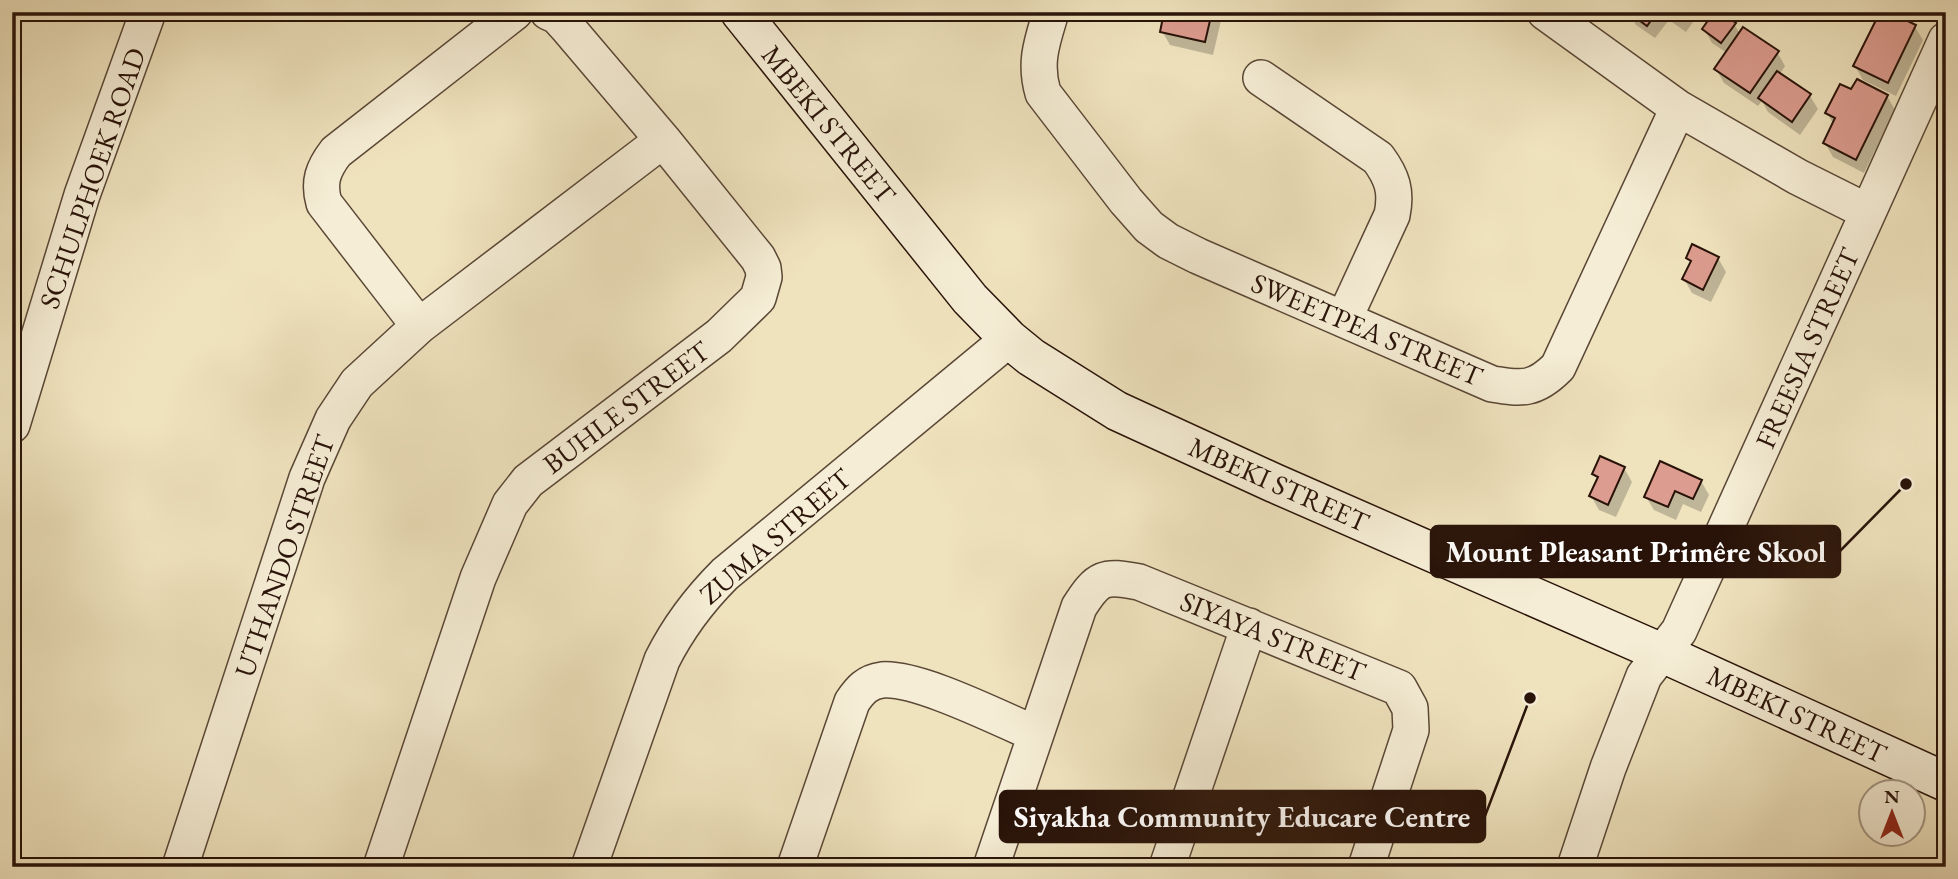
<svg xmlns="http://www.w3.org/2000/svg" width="1958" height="879" font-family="'EB Garamond',serif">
	<rect width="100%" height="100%" fill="#efe3be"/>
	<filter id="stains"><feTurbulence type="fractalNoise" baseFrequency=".00286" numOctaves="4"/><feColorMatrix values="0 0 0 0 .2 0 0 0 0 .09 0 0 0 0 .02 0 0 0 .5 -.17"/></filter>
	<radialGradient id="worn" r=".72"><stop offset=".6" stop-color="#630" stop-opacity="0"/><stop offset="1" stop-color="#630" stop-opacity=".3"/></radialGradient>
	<path fill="#0003" d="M 1166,12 L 1223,12 L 1213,55 L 1170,45 L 1162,31 Z
		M 1629,12 L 1700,12 L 1686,32 L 1669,20 L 1655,38 L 1636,25 Z
		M 1741,12 L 1752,12 L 1749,17 Z
		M 1734,24 L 1740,34 L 1777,52 L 1785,66 L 1780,74 L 1810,96 L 1818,109 L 1800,135 L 1768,112 L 1762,101 L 1758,106 L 1724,83 L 1716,69 L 1727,53 L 1712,43 L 1704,29 Z
		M 1915,27 L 1923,40 L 1896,96 L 1863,80 L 1855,66 Z
		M 1852,92 L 1887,96 L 1895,110 L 1864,173 L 1833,157 L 1825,143 L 1834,125 L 1827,113 Z
		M 1688,258 L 1718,258 L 1726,272 L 1711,302 L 1692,293 L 1684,279 L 1691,264 Z
		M 1624,468 L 1632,482 L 1616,517 L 1599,510 L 1591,496 L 1598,480 L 1594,474 Z
		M 1701,481 L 1709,495 L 1701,512 L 1683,504 L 1676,520 L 1654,510 L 1646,497 Z"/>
	<path fill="#dc9c8f" stroke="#291309" stroke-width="2" d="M 1164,12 L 1212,12 L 1205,42 L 1160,32 Z
		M 1628,12 L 1657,12 L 1647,26 Z
		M 1714,12 L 1720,12 L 1736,23 L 1721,43 L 1702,29 Z
		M 1880,12 L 1889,12 L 1916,25 L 1888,83 L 1853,66 Z
		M 1743,27 L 1779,51 L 1750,93 L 1714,69 Z
		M 1777,71 L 1811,94 L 1792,122 L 1758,98 Z
		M 1857,79 L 1888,95 L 1856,160 L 1823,143 L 1835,118 L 1825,113 L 1840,84 L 1851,89 Z
		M 1692,244 L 1719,257 L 1703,290 L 1682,279 L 1691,261 L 1686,258 Z
		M 1600,456 L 1625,467 L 1608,505 L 1589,496 L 1598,477 L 1592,474 Z
		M 1660,461 L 1702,480 L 1693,499 L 1675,491 L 1668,507 L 1644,497 Z"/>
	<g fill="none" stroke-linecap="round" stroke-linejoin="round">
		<defs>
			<path id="street" d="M 1051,12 C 1042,42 1034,62 1043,93 L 1126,201 L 1149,227 L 1168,241 L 1198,256 L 1492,384 C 1523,389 1535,390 1558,367 L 1678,108
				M 1545,12 L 1678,108 L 1798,177 L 1868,212
				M 1261,78 L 1378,158 C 1392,177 1397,191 1392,215 L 1344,319
				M 419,326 L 324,203 C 318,182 323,169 336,152 L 515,12
				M 12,425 L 82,195 L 148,12
				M 180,867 L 307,478 L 333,419 L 357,383 L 419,326 L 663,140
				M 381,867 L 478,578 L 510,504 L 528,481 L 719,336 L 758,298 L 764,277 L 763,268 L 758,258 L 663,140 L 567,27 L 557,16 L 548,12
				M 589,867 L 662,660 C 679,626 699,600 725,574 L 1009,339
				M 795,867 L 852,702 C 860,690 867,682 882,680 C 918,677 1000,719 1036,734
				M 991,867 L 1079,607 C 1098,577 1104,575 1139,582 L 1399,688 L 1410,708 L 1411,730 L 1366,867
				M 1167,867 L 1249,626
				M 1575,867 L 1608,768 L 1644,676 L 1679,631 L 1946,40"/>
			<path id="secondary" d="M 740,12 L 970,299 L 1009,339 L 1031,357 L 1117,411 L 1274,483 L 1662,653 L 1946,782"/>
		</defs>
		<use href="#street" stroke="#5a4736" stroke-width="38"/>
		<use href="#secondary" stroke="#291309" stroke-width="41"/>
		<use href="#street" stroke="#f5edd5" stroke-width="35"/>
		<use href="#secondary" stroke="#f5edd5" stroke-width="38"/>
	</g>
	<g text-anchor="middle" stroke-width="6" stroke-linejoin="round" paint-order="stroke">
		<g font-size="28" fill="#291309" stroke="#f5edd5">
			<text transform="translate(829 124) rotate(51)" y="10">MBEKI STREET</text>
			<text transform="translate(92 178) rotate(-71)" y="10">SCHULPHOEK ROAD</text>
			<text transform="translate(1367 329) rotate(23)" y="10">SWEETPEA STREET</text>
			<text transform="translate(1807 348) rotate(-66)" y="10">FREESIA STREET</text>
			<text transform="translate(626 407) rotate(-37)" y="10">BUHLE STREET</text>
			<text transform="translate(1279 484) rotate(24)" y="10">MBEKI STREET</text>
			<text transform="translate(775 536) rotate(-41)" y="10">ZUMA STREET</text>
			<text transform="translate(284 556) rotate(-71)" y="10">UTHANDO STREET</text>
			<text transform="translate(1273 636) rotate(22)" y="10">SIYAYA STREET</text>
			<text transform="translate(1797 714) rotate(25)" y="10">MBEKI STREET</text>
		</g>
	</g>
	<path fill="none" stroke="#291309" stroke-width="2.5" d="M1906 484L1840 551M1530 698L1485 816"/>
	<g fill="#291309" stroke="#f5edd5" stroke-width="2.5">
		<circle cx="1906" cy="484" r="7"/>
		<circle cx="1530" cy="698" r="7"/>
	</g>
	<g fill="#291309" stroke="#291309" stroke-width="2.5">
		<rect x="1431" y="526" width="409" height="51" rx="7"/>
		<rect x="1000" y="791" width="485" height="51" rx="7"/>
	</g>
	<g font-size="30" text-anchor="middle" font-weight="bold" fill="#fff">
		<text x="1636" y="562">Mount Pleasant Primêre Skool</text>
		<text x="1242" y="827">Siyakha Community Educare Centre</text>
	</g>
	<rect width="1958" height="879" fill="none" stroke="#efe3be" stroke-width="42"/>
	<rect x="14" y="14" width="1930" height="851" fill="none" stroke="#291309" stroke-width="3.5"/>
	<rect x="21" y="21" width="1916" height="837" fill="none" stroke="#291309" stroke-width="2"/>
	<g transform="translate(1892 813)"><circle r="33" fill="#f5edd5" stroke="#a39683" stroke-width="2"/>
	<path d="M0-5L12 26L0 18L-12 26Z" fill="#8f2418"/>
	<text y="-10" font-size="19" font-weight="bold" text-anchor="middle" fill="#291309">N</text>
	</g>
	<rect width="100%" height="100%" filter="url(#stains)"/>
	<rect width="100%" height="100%" fill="url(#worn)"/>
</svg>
